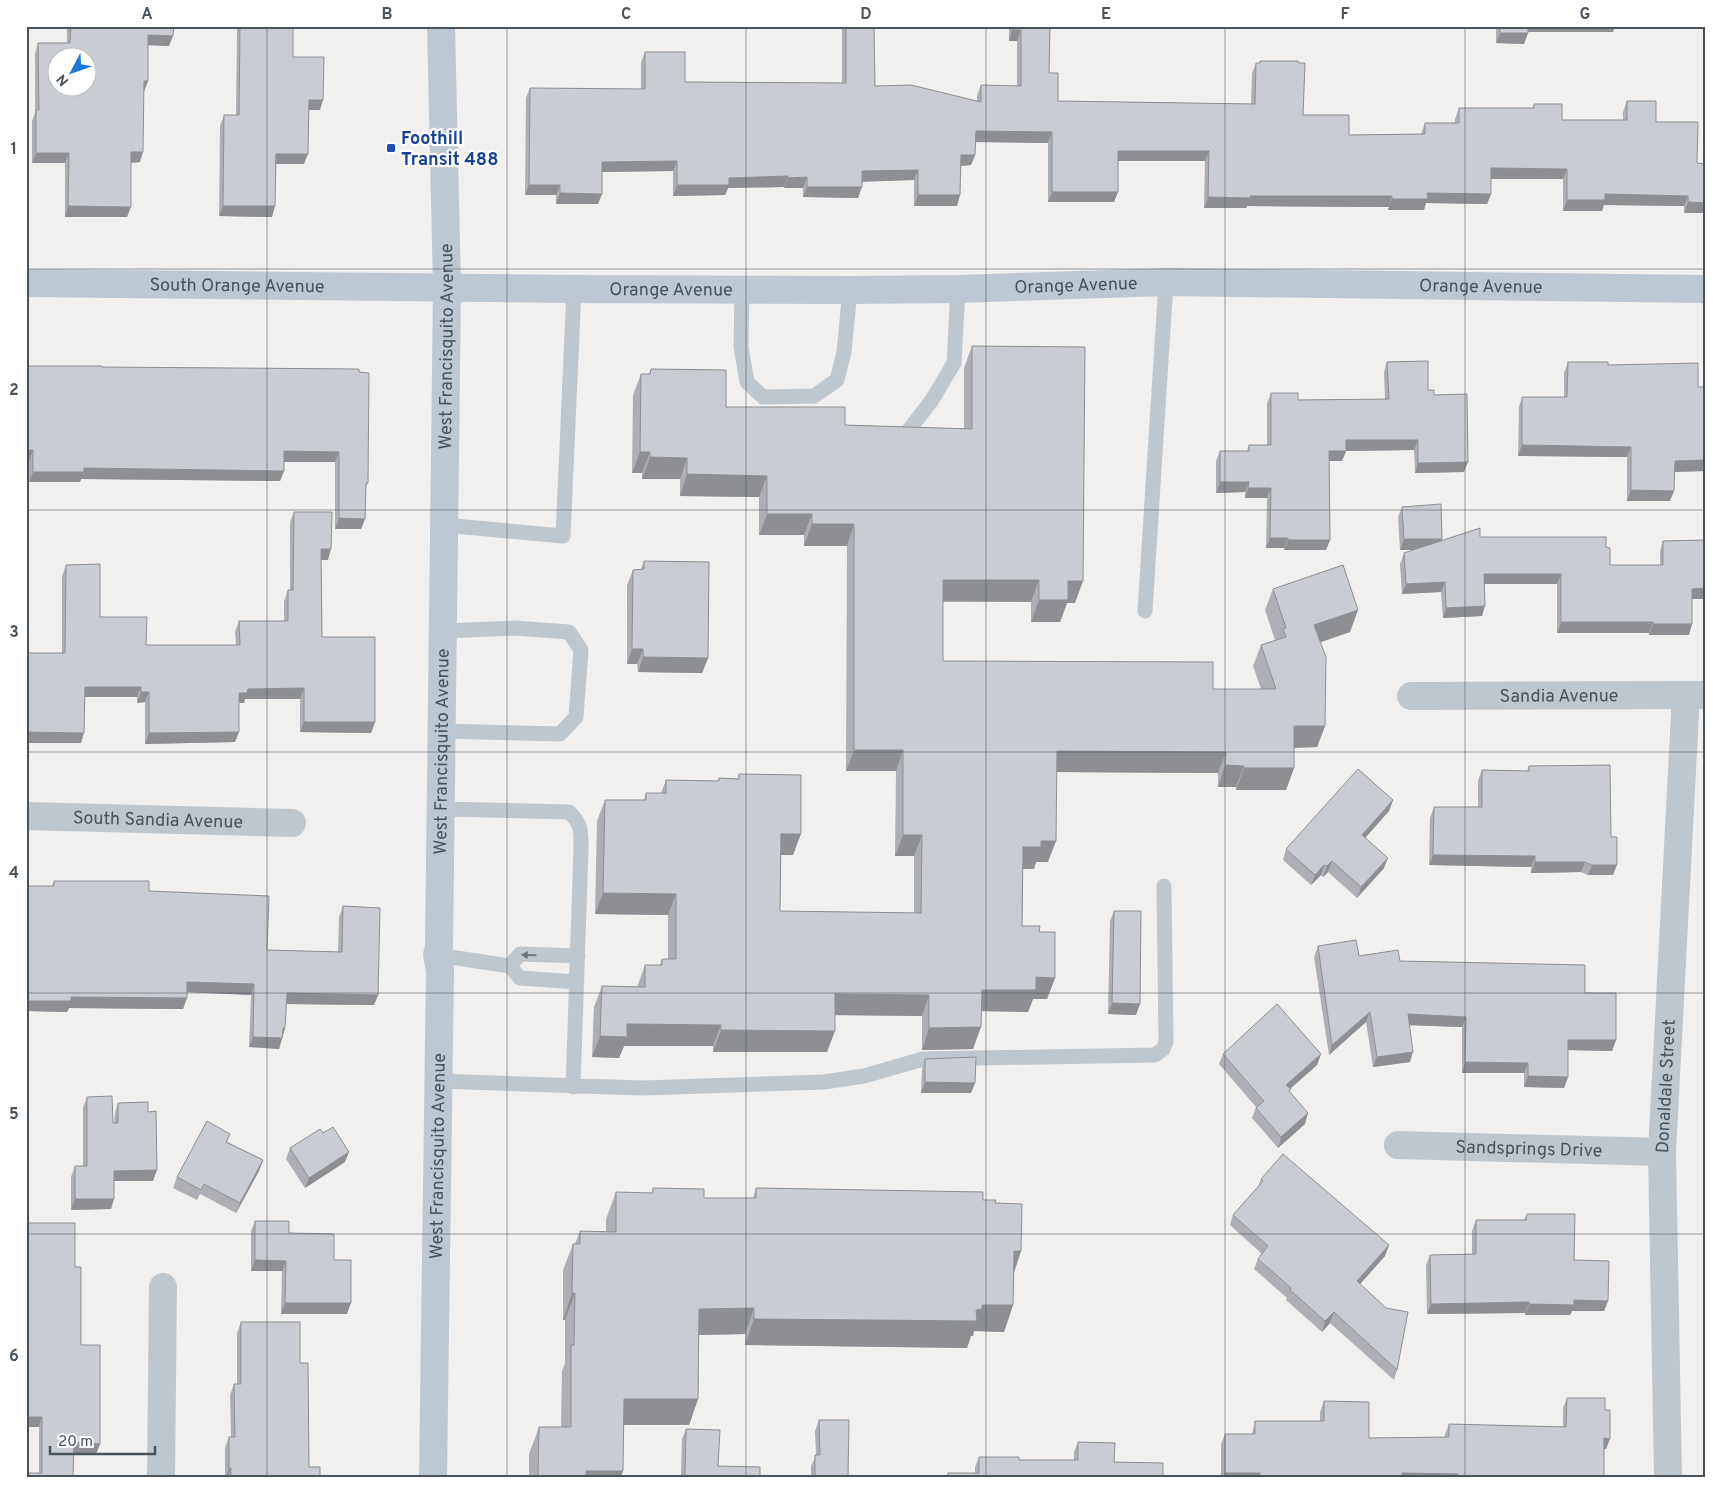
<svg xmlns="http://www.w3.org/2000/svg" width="1732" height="1503" font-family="Overpass,sans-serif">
	<rect width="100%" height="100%" fill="#f2efef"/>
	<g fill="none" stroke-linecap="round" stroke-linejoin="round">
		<path stroke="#bec7ce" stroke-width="15" d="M 742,289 L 741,347 L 747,382 L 763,397 L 814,396 L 837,380 L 844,352 L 850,290
			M 902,439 L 932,400 L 954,363 L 958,289
			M 444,525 L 563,536 L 574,289
			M 1145,611 L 1166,282
			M 442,731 L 560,734 L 576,717 L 581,650 L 569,632 L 514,628 L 443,631
			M 441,809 L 569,812 C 582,824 581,832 581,849 L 573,1087
			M 437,955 L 510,966
			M 577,982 L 520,978 L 510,966 L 520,954 L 578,956
			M 438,1081 L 642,1088 L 824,1082 L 864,1076 L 923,1059 L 1155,1055 L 1163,1049 L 1166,1042 L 1164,886"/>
		<g stroke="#bec7ce" stroke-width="28">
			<path id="s1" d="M 1411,696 L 1706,695"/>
			<path id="s2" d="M 26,816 L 292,823"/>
			<path id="s3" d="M 1398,1145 L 1662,1152"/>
			<path d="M 161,1477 L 163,1287"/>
			<path id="s4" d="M 1668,1477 L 1662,1152 L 1686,695"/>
		</g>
		<g stroke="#bdc8d2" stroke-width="28">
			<path id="s5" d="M 26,283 L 574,289 L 850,290 L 958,289 L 1166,282 L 1706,289"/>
			<path id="s6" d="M 433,1477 L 440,970 L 437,955 L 439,946 L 447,288 L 441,26"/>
		</g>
	</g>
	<path fill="#adafb5" d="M 67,26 L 174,26 L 169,46 L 148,45 L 148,81 L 144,91 L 140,162 L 131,163 L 127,217 L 65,217 L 65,163 L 32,163 L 32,121 L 35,113 L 35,54 L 38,43 L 67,43 Z
		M 237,26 L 293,26 L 293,57 L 320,110 L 308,110 L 304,164 L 276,164 L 272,217 L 219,216 L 220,126 L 224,115 L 236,115 Z
		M 842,26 L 874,26 L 875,86 L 977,101 L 977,95 L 981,85 L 1017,86 L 1017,41 L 1009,41 L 1009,26 L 1050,26 L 1049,73 L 1058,101 L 1251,104 L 1252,73 L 1256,63 L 1260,63 L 1260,61 L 1303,115 L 1349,135 L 1421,134 L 1425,123 L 1455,123 L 1455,119 L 1459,108 L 1533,108 L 1534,104 L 1562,120 L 1623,120 L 1623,112 L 1627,101 L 1656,122 L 1697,163 L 1706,164 L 1684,213 L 1684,206 L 1604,205 L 1602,211 L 1563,211 L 1563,179 L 1491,179 L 1491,194 L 1487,204 L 1426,203 L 1424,210 L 1388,210 L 1389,207 L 1247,206 L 1246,208 L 1204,208 L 1205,161 L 1118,161 L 1114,202 L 1048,202 L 1048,143 L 975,142 L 975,155 L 971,165 L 961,166 L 957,206 L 914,206 L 914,180 L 862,181 L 858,198 L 803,197 L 803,188 L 784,188 L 784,187 L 728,188 L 725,195 L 673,196 L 673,171 L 602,172 L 598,204 L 556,204 L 556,195 L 525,195 L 526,98 L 530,88 L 641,89 L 641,62 L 645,52 L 685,82 L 842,83 Z
		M 1496,26 L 1615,26 L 1613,32 L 1528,32 L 1524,44 L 1496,43 Z
		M 972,346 L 1075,603 L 1067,603 L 1060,622 L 1031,622 L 1031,602 L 943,602 L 943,661 L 1213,689 L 1261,689 L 1253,666 L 1261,645 L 1275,640 L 1265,610 L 1273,589 L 1350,632 L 1320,642 L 1325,726 L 1317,747 L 1294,748 L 1294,768 L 1286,790 L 1236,790 L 1236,787 L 1218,787 L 1218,773 L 1057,772 L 1048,862 L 1036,862 L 1034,869 L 1023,869 L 1022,926 L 1039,932 L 1055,978 L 1047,999 L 1033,999 L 1028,1012 L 981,1011 L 973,1049 L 922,1050 L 922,1016 L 835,1015 L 827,1052 L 713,1052 L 713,1046 L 624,1046 L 619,1058 L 592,1057 L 594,1007 L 602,986 L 637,987 L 645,965 L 660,965 L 662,959 L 668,959 L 668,915 L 595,914 L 597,821 L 605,800 L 644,800 L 646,793 L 661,793 L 666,780 L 718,781 L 719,778 L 738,779 L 739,774 L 793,855 L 781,855 L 780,911 L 914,913 L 914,856 L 895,856 L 896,771 L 846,771 L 847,546 L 804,546 L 804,535 L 759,535 L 759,497 L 680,496 L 680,479 L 642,479 L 642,473 L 632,473 L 633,395 L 641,374 L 649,374 L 651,369 L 726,407 L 845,425 L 964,429 L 964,368 Z
		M 1387,362 L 1434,395 L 1464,472 L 1415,473 L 1414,450 L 1346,451 L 1342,461 L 1329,461 L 1330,540 L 1326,550 L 1284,550 L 1284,548 L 1266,548 L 1267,498 L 1245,498 L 1245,492 L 1216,493 L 1216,461 L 1220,451 L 1247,451 L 1249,445 L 1267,445 L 1267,403 L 1271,393 L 1298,400 L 1385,399 L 1384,372 Z
		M 1568,362 L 1608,365 L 1698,387 L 1706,387 L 1706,471 L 1674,472 L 1670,501 L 1627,501 L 1627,457 L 1518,456 L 1519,407 L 1522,397 L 1564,397 L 1564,373 Z
		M 26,366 L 102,367 L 359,369 L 368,483 L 365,489 L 365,519 L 361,529 L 335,529 L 335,462 L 284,462 L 284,471 L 280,481 L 81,479 L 80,482 L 29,482 L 29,460 Z
		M 1402,507 L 1442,539 L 1442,541 L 1480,537 L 1606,547 L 1610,565 L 1660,565 L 1660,551 L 1663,541 L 1706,540 L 1706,599 L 1692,599 L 1689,635 L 1649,635 L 1649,633 L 1557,633 L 1557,584 L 1484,584 L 1482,616 L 1443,618 L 1441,592 L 1402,594 L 1400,564 L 1404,553 L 1415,550 L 1400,550 L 1398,517 Z
		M 294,512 L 328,560 L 321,560 L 322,637 L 375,722 L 371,733 L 300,732 L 300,699 L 245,699 L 244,703 L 239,703 L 235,742 L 145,744 L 145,702 L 137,703 L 137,697 L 85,697 L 81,743 L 62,653 L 62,576 L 66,565 L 100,617 L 146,645 L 236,645 L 235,632 L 239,621 L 284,621 L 284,601 L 288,590 L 290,590 L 290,522 Z
		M 644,561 L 708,658 L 702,673 L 638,672 L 637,664 L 627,664 L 627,585 L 633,570 L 641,569 Z
		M 1529,766 L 1611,837 L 1613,875 L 1588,875 L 1581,872 L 1531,873 L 1531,867 L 1429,865 L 1430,818 L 1434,807 L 1478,807 L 1478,780 L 1482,770 L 1527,771 Z
		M 1393,800 L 1389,811 L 1365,838 L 1384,868 L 1357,898 L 1328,872 L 1323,877 L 1321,875 L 1311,885 L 1283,860 L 1286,849 Z
		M 54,881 L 149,891 L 267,950 L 338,952 L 339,917 L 343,906 L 378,995 L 374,1005 L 286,1004 L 285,1028 L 279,1049 L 249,1047 L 251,995 L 187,992 L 183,1009 L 69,1008 L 67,1012 L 26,1011 L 26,886 L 52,886 Z
		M 1114,911 L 1136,1015 L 1108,1014 L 1110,921 Z
		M 1318,946 L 1359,956 L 1400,961 L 1585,993 L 1616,1040 L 1612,1051 L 1568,1050 L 1568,1077 L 1564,1088 L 1524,1087 L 1524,1073 L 1462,1073 L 1462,1027 L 1409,1025 L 1410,1062 L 1373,1067 L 1366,1022 L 1329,1055 L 1314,957 Z
		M 1223,1054 L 1321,1054 L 1317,1065 L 1290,1089 L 1290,1092 L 1305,1124 L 1278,1148 L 1252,1118 L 1256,1107 L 1219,1064 Z
		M 925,1059 L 971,1093 L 921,1093 L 922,1069 Z
		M 87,1097 L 113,1123 L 114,1123 L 115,1113 L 118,1103 L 148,1112 L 153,1181 L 114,1181 L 111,1209 L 71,1210 L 71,1177 L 75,1166 L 83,1166 L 83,1107 Z
		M 230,1134 L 227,1142 L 263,1160 L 259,1171 L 236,1213 L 200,1194 L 197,1200 L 173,1188 L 177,1177 Z
		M 290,1148 L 345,1162 L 305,1188 L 286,1159 Z
		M 1261,1179 L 1389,1245 L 1385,1256 L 1360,1284 L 1397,1370 L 1394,1380 L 1330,1323 L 1322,1332 L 1286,1300 L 1287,1298 L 1254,1269 L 1258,1259 L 1262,1254 L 1230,1225 L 1233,1215 L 1258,1187 Z
		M 653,1188 L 704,1198 L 753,1198 L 756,1188 L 983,1200 L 995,1203 L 1021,1251 L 1014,1273 L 1013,1305 L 1004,1332 L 974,1331 L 973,1336 L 971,1336 L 967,1348 L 745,1345 L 745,1334 L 699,1335 L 698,1399 L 689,1425 L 624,1425 L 621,1477 L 529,1477 L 529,1454 L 539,1427 L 561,1427 L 562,1371 L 565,1363 L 565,1320 L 563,1320 L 563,1270 L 573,1244 L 575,1244 L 580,1231 L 606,1232 L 606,1219 L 616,1192 L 652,1193 Z
		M 1527,1214 L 1574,1260 L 1608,1301 L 1604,1311 L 1572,1311 L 1570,1315 L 1525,1315 L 1525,1313 L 1427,1314 L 1426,1265 L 1430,1255 L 1472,1254 L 1472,1231 L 1476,1220 L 1524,1220 Z
		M 255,1221 L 289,1233 L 334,1260 L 347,1314 L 281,1314 L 282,1271 L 251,1271 L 251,1231 Z
		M 75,1267 L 81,1345 L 100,1444 L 96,1454 L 73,1453 L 73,1477 L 39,1473 L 39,1427 Z
		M 241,1322 L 300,1363 L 309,1467 L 320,1477 L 225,1477 L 225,1447 L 229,1437 L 231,1437 L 230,1395 L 234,1384 L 237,1384 L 237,1333 Z
		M 1567,1398 L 1605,1410 L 1606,1449 L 1604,1449 L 1604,1477 L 1221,1477 L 1221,1444 L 1225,1434 L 1252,1434 L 1255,1421 L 1320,1421 L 1320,1412 L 1324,1401 L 1369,1438 L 1445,1437 L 1445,1434 L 1449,1424 L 1563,1427 L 1563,1408 Z
		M 819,1420 L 848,1477 L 811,1477 L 811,1466 L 816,1455 L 815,1431 Z
		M 686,1429 L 718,1466 L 760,1477 L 681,1477 L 682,1439 Z
		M 1078,1442 L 1114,1462 L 1163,1477 L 946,1477 L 948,1473 L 975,1473 L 975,1467 L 979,1457 L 1019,1460 L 1074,1460 L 1074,1452 Z"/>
	<path fill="#8d8f93" d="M 1526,26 L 1615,26 L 1613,32 L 1524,32 Z
		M 1012,30 L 1021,30 L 1017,41 L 1009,41 Z
		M 1500,33 L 1528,33 L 1524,44 L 1496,43 Z
		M 148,35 L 173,36 L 169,46 L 144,45 Z
		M 144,81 L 148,81 L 144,91 Z
		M 309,100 L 323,100 L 320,110 L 305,110 Z
		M 976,131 L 1052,132 L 1048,143 L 972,142 Z
		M 1118,151 L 1209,151 L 1205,161 L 1114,161 Z
		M 131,152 L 143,152 L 140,162 L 128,163 Z
		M 36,153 L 69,153 L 65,163 L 32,163 Z
		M 276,154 L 308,154 L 304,164 L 272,164 Z
		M 961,155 L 975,155 L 971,165 L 957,166 Z
		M 677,161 L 673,171 L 599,172 L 602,162 Z
		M 1491,168 L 1567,169 L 1563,179 L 1488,179 Z
		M 918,170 L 914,180 L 858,182 L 862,171 Z
		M 788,176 L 784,187 L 728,188 L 725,195 L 673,196 L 677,185 L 729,178 Z
		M 807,177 L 803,188 L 784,188 L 788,178 Z
		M 529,185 L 560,185 L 556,195 L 525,195 Z
		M 807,187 L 862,187 L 858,198 L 803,197 Z
		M 1052,192 L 1118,192 L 1114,202 L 1048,202 Z
		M 560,193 L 602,194 L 598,204 L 556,204 Z
		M 1427,193 L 1491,194 L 1487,204 L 1426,203 L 1424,210 L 1388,210 L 1392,199 Z
		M 1605,194 L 1688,196 L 1684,206 L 1604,205 L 1602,211 L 1563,211 L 1567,200 Z
		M 918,195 L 960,195 L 957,206 L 914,206 Z
		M 1250,196 L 1392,196 L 1389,207 L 1247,206 L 1246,208 L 1204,208 L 1208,197 Z
		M 1688,202 L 1706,203 L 1706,213 L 1684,213 Z
		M 68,206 L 131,207 L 127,217 L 65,217 Z
		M 223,206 L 275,206 L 272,217 L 219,216 Z
		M 1346,440 L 1418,440 L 1414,450 L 1342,451 Z
		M 1522,445 L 1631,447 L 1627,457 L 1518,456 Z
		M 26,450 L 33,450 L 29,460 L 26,460 Z
		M 284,451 L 339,452 L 335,462 L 280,462 Z
		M 1329,451 L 1346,451 L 1342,461 L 1326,461 Z
		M 640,452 L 650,452 L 642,473 L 632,473 Z
		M 650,457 L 687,458 L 680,479 L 642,479 Z
		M 1706,460 L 1706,471 L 1671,472 L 1675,461 Z
		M 1468,462 L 1464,472 L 1415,473 L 1418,463 Z
		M 84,468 L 284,471 L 280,481 L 81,479 L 80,482 L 29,482 L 33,472 Z
		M 687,474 L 767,476 L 759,497 L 680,496 Z
		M 1220,482 L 1249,482 L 1245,492 L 1216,493 Z
		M 1248,488 L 1271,488 L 1267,498 L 1245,498 Z
		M 1631,490 L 1674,491 L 1670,501 L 1627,501 Z
		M 767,514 L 812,514 L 804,535 L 759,535 Z
		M 339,518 L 365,519 L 361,529 L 335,529 Z
		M 812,524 L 854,524 L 847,546 L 804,546 Z
		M 1270,538 L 1288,538 L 1284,548 L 1266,548 Z
		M 1404,539 L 1442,539 L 1438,550 L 1400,550 Z
		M 1288,540 L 1330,540 L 1326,550 L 1284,550 Z
		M 321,549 L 331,549 L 328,560 L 317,560 Z
		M 1484,574 L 1561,574 L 1557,584 L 1480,584 Z
		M 943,580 L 1039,580 L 1031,602 L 935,601 Z
		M 1068,581 L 1083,581 L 1075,603 L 1067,603 L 1060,622 L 1031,622 L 1039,600 Z
		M 1445,582 L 1441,592 L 1402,594 L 1406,584 Z
		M 1706,588 L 1706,599 L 1688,599 L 1692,589 Z
		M 1485,606 L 1482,616 L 1443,618 L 1446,608 Z
		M 1358,610 L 1350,632 L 1307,647 L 1314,625 Z
		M 1561,622 L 1653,622 L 1649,633 L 1557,633 Z
		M 1653,624 L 1692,624 L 1689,635 L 1649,635 Z
		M 632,649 L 643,649 L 637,664 L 627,664 Z
		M 643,657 L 708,658 L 702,673 L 638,672 Z
		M 85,687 L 141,687 L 137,697 L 81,697 Z
		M 304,688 L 300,699 L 245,699 L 244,703 L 235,703 L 239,693 L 248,689 Z
		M 141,692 L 149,692 L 145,702 L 137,703 Z
		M 304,722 L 375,722 L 371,733 L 300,732 Z
		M 1294,726 L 1325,726 L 1317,747 L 1286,748 Z
		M 26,732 L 84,733 L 81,743 L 26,743 Z
		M 239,732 L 235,742 L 145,744 L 149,733 Z
		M 854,750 L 903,750 L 896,771 L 846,771 Z
		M 1057,751 L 1226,752 L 1218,773 L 1049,772 Z
		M 1225,765 L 1244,766 L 1236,787 L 1218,787 Z
		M 1244,768 L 1294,768 L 1286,790 L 1236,790 Z
		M 1393,800 L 1389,811 L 1358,846 L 1362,835 Z
		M 781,834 L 801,834 L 793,855 L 773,855 Z
		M 903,835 L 922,835 L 914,856 L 895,856 Z
		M 1041,841 L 1056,841 L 1048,862 L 1036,862 L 1034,869 L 1015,869 L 1023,847 Z
		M 1433,855 L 1535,856 L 1531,867 L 1429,865 Z
		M 1388,858 L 1384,868 L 1357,898 L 1361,887 Z
		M 1332,861 L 1328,872 L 1323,877 L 1327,866 Z
		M 1535,862 L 1585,862 L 1581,872 L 1531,873 Z
		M 1324,865 L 1321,875 L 1311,885 L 1315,875 Z
		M 1592,865 L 1617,865 L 1613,875 L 1588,875 Z
		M 603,893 L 676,894 L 668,915 L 595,914 Z
		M 1036,977 L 1055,978 L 1047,999 L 1033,999 L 1028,1012 L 974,1011 L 982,990 Z
		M 187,982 L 254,984 L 251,995 L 183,992 Z
		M 287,993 L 378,995 L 374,1005 L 283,1004 Z
		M 835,994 L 929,995 L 922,1016 L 827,1015 Z
		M 71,997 L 187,998 L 183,1009 L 69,1008 L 67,1012 L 26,1011 L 26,1001 Z
		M 1112,1003 L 1140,1004 L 1136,1015 L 1108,1014 Z
		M 1370,1012 L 1366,1022 L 1329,1055 L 1332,1045 Z
		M 1408,1014 L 1466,1017 L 1462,1027 L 1404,1025 Z
		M 627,1024 L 721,1025 L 713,1046 L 624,1046 L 619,1058 L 592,1057 L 600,1036 Z
		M 981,1027 L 973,1049 L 922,1050 L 929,1028 Z
		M 283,1028 L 285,1028 L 279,1049 L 249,1047 L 253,1037 Z
		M 721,1030 L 835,1031 L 827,1052 L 713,1052 Z
		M 1568,1040 L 1616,1040 L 1612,1051 L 1565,1050 Z
		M 1413,1052 L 1410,1062 L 1373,1067 L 1377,1057 Z
		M 1321,1054 L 1317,1065 L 1283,1095 L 1286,1085 Z
		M 1465,1062 L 1528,1063 L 1524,1073 L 1462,1073 Z
		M 1528,1076 L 1568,1077 L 1564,1088 L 1524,1087 Z
		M 925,1082 L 975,1083 L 971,1093 L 921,1093 Z
		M 1308,1113 L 1305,1124 L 1278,1148 L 1281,1137 Z
		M 349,1152 L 345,1162 L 305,1188 L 309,1178 Z
		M 263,1160 L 259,1171 L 236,1213 L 240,1203 Z
		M 157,1170 L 153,1181 L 110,1181 L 114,1171 Z
		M 75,1199 L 114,1199 L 111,1209 L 71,1210 Z
		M 1389,1245 L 1385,1256 L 1353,1292 L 1357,1281 Z
		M 1014,1251 L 1021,1251 L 1012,1277 Z
		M 255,1260 L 286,1261 L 282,1271 L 251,1271 Z
		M 572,1293 L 575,1293 L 565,1320 L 563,1320 Z
		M 1574,1300 L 1608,1301 L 1604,1311 L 1572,1311 L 1570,1315 L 1525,1315 L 1529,1304 Z
		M 1529,1302 L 1525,1313 L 1427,1314 L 1431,1304 Z
		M 285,1303 L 351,1303 L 347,1314 L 281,1314 Z
		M 982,1305 L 1013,1305 L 1004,1332 L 974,1331 L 973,1336 L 971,1336 L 967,1348 L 745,1345 L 754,1319 L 976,1310 Z
		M 754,1308 L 745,1334 L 689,1335 L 699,1309 Z
		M 1334,1312 L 1330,1323 L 1322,1332 L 1325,1321 Z
		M 624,1399 L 698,1399 L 689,1425 L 614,1425 Z
		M 26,1417 L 42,1417 L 39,1427 L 26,1427 Z
		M 1604,1438 L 1610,1439 L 1606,1449 L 1600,1449 Z
		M 74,1442 L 100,1444 L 96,1454 L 70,1453 Z
		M 229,1468 L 231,1468 L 228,1477 L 226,1477 Z
		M 586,1471 L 623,1471 L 621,1477 L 584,1477 Z
		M 1225,1473 L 1260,1473 L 1258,1477 L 1224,1477 Z
		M 1402,1473 L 1458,1474 L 1456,1477 L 1401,1477 Z"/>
	<path fill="#c9ccd2" stroke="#8d8f93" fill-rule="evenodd" d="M 71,26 L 174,26 L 173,36 L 148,35 L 148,81 L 144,81 L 143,152 L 131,152 L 131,207 L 68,206 L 69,153 L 36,153 L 36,110 L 39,110 L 38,43 L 70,43 ZM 58,58 L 88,58 L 88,88 L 58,88 Z
		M 240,26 L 293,26 L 293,57 L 324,57 L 323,100 L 309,100 L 308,154 L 276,154 L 275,206 L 223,206 L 224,115 L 239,115 Z
		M 846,26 L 874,26 L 875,86 L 911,85 L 981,102 L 981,85 L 1021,86 L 1021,30 L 1012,30 L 1012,26 L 1050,26 L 1049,73 L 1058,73 L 1058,101 L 1255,104 L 1256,63 L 1260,63 L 1260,61 L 1298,61 L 1299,63 L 1305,63 L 1303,115 L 1349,115 L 1349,135 L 1425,134 L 1425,123 L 1459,123 L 1459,108 L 1534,108 L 1534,104 L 1562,104 L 1562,120 L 1627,120 L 1627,101 L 1656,101 L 1656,122 L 1698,122 L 1697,163 L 1706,164 L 1706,203 L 1688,202 L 1688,196 L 1605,194 L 1605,200 L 1567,200 L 1567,169 L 1491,168 L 1491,194 L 1427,193 L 1428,199 L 1392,199 L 1392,196 L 1250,196 L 1250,198 L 1208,197 L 1209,151 L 1118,151 L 1118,192 L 1052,192 L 1052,132 L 976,131 L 975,155 L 961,155 L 960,195 L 918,195 L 918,170 L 862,171 L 862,187 L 807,187 L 807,177 L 788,178 L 788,176 L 729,178 L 729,185 L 677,185 L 677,161 L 602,162 L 602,194 L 560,193 L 560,185 L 529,185 L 530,88 L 645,89 L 645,52 L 685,52 L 685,82 L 846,83 Z
		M 1500,26 L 1528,26 L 1528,33 L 1500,33 Z
		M 972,346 L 1085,347 L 1083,581 L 1068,581 L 1068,600 L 1039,600 L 1039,580 L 943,580 L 943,661 L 1213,662 L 1213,689 L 1276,689 L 1261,645 L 1286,637 L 1283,629 L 1286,628 L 1273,589 L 1343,565 L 1358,610 L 1314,625 L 1326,657 L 1325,726 L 1294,726 L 1294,768 L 1244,768 L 1244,766 L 1225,765 L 1226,752 L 1057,751 L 1056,841 L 1041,841 L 1041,847 L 1023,847 L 1022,926 L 1040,926 L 1039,932 L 1055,932 L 1055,978 L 1036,977 L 1036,990 L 982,990 L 981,1027 L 929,1028 L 929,995 L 835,994 L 835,1031 L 721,1030 L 721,1025 L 627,1024 L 627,1037 L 600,1036 L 602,986 L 645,987 L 645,965 L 662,965 L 662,959 L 676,959 L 676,894 L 603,893 L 605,800 L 646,800 L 646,793 L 666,793 L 666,780 L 719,781 L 719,778 L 739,779 L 739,774 L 801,775 L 801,834 L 781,834 L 780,911 L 921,913 L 922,835 L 903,835 L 903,750 L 854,750 L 854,524 L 812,524 L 812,514 L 767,514 L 767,476 L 687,474 L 687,458 L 650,457 L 650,452 L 640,452 L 641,374 L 650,374 L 651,369 L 726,370 L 726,407 L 845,407 L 845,425 L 972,429 Z
		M 1428,361 L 1428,390 L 1434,390 L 1434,395 L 1467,394 L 1468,462 L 1418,463 L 1418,440 L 1346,440 L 1346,451 L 1329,451 L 1330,540 L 1288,540 L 1288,538 L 1270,538 L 1271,488 L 1248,488 L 1249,482 L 1220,482 L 1220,451 L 1249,451 L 1249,445 L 1271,445 L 1271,393 L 1298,393 L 1298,400 L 1389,399 L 1387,362 Z
		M 1568,362 L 1608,362 L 1608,365 L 1698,363 L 1698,387 L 1706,387 L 1706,460 L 1675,461 L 1674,491 L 1631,490 L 1631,447 L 1522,445 L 1522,397 L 1567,397 Z
		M 26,366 L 102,366 L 102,367 L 359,369 L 359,372 L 369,373 L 368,483 L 366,483 L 365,519 L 339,518 L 339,452 L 284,451 L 284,471 L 84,468 L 84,472 L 33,472 L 33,450 L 26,450 Z
		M 1441,504 L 1442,539 L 1404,539 L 1402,507 Z
		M 294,512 L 332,512 L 331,549 L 321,549 L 322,637 L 375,637 L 375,722 L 304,722 L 304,688 L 248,689 L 247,693 L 239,693 L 239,732 L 149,733 L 149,692 L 141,692 L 141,687 L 85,687 L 84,733 L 26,732 L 26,653 L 65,653 L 66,565 L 100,564 L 100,617 L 147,617 L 146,645 L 240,645 L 239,621 L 288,621 L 288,590 L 293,590 Z
		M 1480,528 L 1480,537 L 1606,537 L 1606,547 L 1610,548 L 1610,565 L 1663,565 L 1663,541 L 1706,540 L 1706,588 L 1692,589 L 1692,624 L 1653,624 L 1653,622 L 1561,622 L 1561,574 L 1484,574 L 1485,606 L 1446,608 L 1445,582 L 1406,584 L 1404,553 Z
		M 644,561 L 709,562 L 708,658 L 643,657 L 643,649 L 632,649 L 633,570 L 644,569 Z
		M 1610,765 L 1611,837 L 1617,837 L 1617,865 L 1592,865 L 1585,862 L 1535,862 L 1535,856 L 1433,855 L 1434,807 L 1482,807 L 1482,770 L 1529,771 L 1529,766 Z
		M 1358,769 L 1393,800 L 1362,835 L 1388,858 L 1361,887 L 1332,861 L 1327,866 L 1324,865 L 1315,875 L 1286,849 Z
		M 54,881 L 149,881 L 149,891 L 269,896 L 267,950 L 342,952 L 343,906 L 380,908 L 378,995 L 287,993 L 285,1028 L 283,1028 L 282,1038 L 253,1037 L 254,984 L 187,982 L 187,998 L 71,997 L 71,1001 L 26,1001 L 26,886 L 54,886 Z
		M 1114,911 L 1141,911 L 1140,1004 L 1112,1003 Z
		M 1356,940 L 1359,956 L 1398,950 L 1400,961 L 1585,965 L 1585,993 L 1616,993 L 1616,1040 L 1568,1040 L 1568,1077 L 1528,1076 L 1528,1063 L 1465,1062 L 1466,1017 L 1408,1014 L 1413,1052 L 1377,1057 L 1370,1012 L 1332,1045 L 1318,946 Z
		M 1277,1004 L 1321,1054 L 1286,1085 L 1291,1089 L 1289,1091 L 1308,1113 L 1281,1137 L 1256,1108 L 1264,1101 L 1223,1054 Z
		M 976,1057 L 975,1083 L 925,1082 L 925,1059 Z
		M 112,1096 L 113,1123 L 118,1123 L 118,1103 L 148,1102 L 148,1112 L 156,1111 L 157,1170 L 114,1171 L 114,1199 L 75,1199 L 75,1166 L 87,1166 L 87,1097 Z
		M 207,1121 L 230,1134 L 226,1142 L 263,1160 L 240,1203 L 204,1184 L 201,1190 L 177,1177 Z
		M 333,1127 L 349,1152 L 309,1178 L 290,1148 L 320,1129 L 323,1133 Z
		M 1283,1154 L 1389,1245 L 1357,1281 L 1386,1308 L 1408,1312 L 1397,1370 L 1334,1312 L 1325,1321 L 1290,1290 L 1291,1288 L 1258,1259 L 1268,1246 L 1233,1215 L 1263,1181 L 1261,1179 Z
		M 653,1188 L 704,1189 L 704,1198 L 756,1198 L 756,1188 L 983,1192 L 983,1200 L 996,1200 L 995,1203 L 1022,1204 L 1021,1251 L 1014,1251 L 1013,1305 L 982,1305 L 982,1309 L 976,1310 L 977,1321 L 754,1319 L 754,1308 L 699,1309 L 698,1399 L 624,1399 L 623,1471 L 586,1471 L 586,1477 L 538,1477 L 539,1427 L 571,1427 L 571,1345 L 574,1345 L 575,1293 L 572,1293 L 573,1244 L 580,1244 L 580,1231 L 616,1232 L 616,1192 L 653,1193 Z
		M 1527,1214 L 1575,1214 L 1574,1260 L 1609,1261 L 1608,1301 L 1574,1300 L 1574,1305 L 1529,1304 L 1529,1302 L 1431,1304 L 1430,1255 L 1476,1254 L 1476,1220 L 1526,1220 Z
		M 255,1221 L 289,1221 L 289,1233 L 334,1234 L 334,1260 L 351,1260 L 351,1303 L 285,1303 L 286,1261 L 255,1260 Z
		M 26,1223 L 75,1223 L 75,1267 L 81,1267 L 81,1345 L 100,1345 L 100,1444 L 74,1442 L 73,1477 L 26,1477 L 26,1473 L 42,1473 L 42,1417 L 26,1417 Z
		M 241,1322 L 300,1322 L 300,1363 L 308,1363 L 309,1467 L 320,1467 L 320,1477 L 231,1477 L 231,1468 L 229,1468 L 229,1437 L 235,1437 L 234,1384 L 241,1384 Z
		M 1567,1398 L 1605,1398 L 1605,1410 L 1610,1410 L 1610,1439 L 1604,1438 L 1604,1477 L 1458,1477 L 1458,1474 L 1402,1473 L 1402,1477 L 1260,1477 L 1260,1473 L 1225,1473 L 1225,1434 L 1255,1434 L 1255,1421 L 1324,1421 L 1324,1401 L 1369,1402 L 1369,1438 L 1449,1437 L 1449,1424 L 1566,1427 Z
		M 819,1420 L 849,1420 L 848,1477 L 815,1477 L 815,1455 L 820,1455 Z
		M 686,1429 L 720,1430 L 718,1466 L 760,1467 L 760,1477 L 685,1477 Z
		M 1078,1442 L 1115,1443 L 1114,1462 L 1163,1463 L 1163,1477 L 948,1477 L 948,1473 L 979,1473 L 979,1457 L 1019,1457 L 1019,1460 L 1078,1460 Z"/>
	<defs><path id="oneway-solid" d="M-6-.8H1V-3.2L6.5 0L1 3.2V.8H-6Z" transform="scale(1.25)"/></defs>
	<use fill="#6b767e" href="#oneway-solid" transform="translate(529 955) rotate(-178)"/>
	<path fill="none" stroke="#48535c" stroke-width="1" stroke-opacity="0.55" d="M 267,26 L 267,1477M 507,26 L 507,1477M 746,26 L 746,1477M 986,26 L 986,1477M 1225,26 L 1225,1477M 1465,26 L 1465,1477M 26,269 L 1706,269M 26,510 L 1706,510M 26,752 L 1706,752M 26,993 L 1706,993M 26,1234 L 1706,1234"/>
	<rect fill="#1a4fb4" stroke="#fff" stroke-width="2" x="386" y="143" width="10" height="10" rx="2.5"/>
	<g text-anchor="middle" stroke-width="4.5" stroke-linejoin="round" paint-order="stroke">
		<g font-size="18" font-weight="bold" fill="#164399" stroke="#fff" text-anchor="start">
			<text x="401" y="144">Foothill<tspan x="401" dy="21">Transit 488</tspan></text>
		</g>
		<g font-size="18" fill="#48535c" stroke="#fff">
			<text dy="6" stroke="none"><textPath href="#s5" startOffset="211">South Orange Avenue</textPath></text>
			<text dy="6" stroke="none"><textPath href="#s5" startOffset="1050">Orange Avenue</textPath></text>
			<text dy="6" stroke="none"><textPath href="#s5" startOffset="1455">Orange Avenue</textPath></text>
			<text dy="6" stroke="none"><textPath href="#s5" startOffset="645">Orange Avenue</textPath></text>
			<text dy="6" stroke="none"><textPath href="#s6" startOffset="1131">West Francisquito Avenue</textPath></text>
			<text dy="6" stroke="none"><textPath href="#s1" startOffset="148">Sandia Avenue</textPath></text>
			<text dy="6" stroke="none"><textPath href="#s6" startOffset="726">West Francisquito Avenue</textPath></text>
			<text dy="6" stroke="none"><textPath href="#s2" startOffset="132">South Sandia Avenue</textPath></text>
			<text dy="6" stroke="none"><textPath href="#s4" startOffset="391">Donaldale Street</textPath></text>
			<text dy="6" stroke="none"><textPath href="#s3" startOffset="131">Sandsprings Drive</textPath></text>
			<text dy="6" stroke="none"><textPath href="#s6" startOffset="321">West Francisquito Avenue</textPath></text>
		</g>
	</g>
	<rect width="1732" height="1503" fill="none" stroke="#ffffff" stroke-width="55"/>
	<g transform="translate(72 72) rotate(229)"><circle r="24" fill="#ffffff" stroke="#b6babe"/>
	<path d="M0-4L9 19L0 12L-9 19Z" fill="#1f77dc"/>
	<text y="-8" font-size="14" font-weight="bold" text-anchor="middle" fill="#48535c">N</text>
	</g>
	<path d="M50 1446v8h105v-8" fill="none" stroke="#48535c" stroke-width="2.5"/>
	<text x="58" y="1446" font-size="15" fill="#48535c" stroke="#ffffff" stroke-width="4" paint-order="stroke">20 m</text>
	<rect x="28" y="28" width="1676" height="1448" fill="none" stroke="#48535c" stroke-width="2"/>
	<g font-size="16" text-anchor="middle" font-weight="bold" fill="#48535c">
		<text x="147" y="19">A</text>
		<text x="387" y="19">B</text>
		<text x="626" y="19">C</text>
		<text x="866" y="19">D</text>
		<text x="1106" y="19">E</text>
		<text x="1345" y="19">F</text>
		<text x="1585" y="19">G</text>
		<text x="14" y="154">1</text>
		<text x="14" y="395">2</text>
		<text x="14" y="637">3</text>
		<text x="14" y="878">4</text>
		<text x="14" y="1119">5</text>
		<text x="14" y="1361">6</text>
	</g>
</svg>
